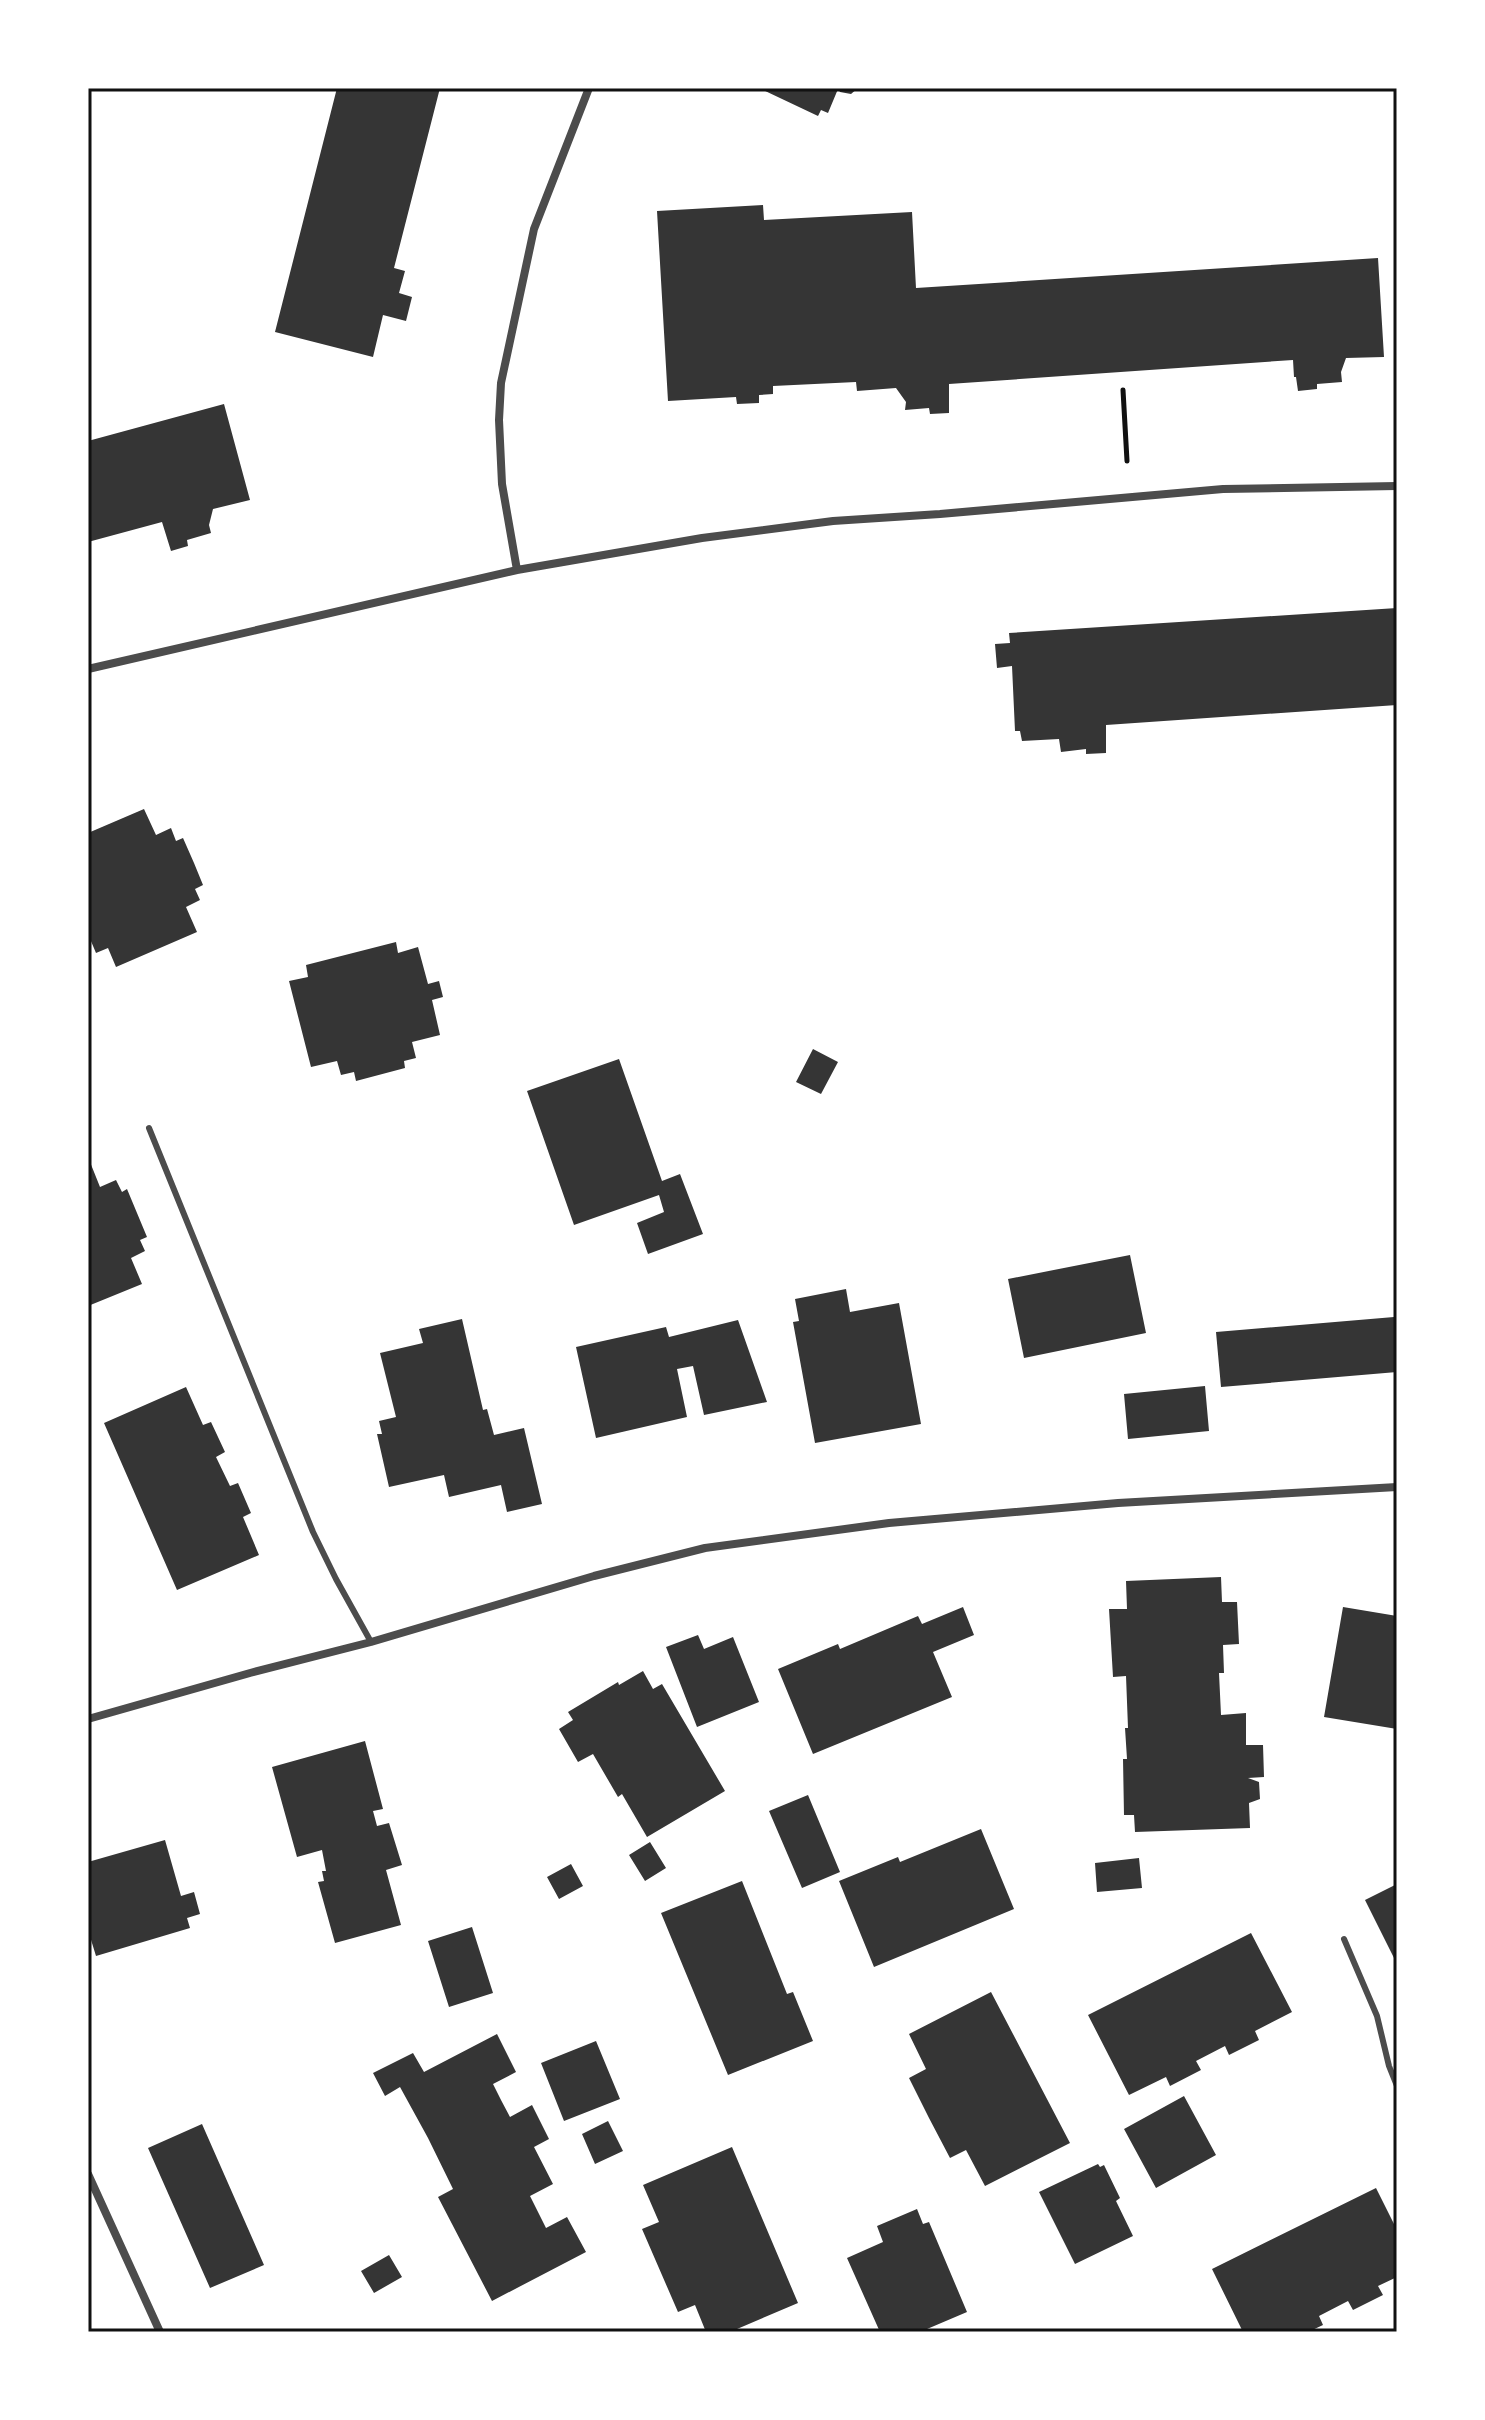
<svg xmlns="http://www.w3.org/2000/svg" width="1485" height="2420" font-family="'Noto Serif',serif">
	<rect width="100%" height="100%" fill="#fff"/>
	<path fill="#353535" d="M 337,88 L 440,88 L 394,268 L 405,271 L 399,293 L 412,297 L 406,321 L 383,315 L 373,357 L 275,332 Z
		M 759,88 L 858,88 L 851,94 L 840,92 L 838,89 L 828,113 L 821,110 L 818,116 Z
		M 763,205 L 764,220 L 912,212 L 916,288 L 1378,258 L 1384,357 L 1346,358 L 1341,372 L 1342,382 L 1317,384 L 1317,389 L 1298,391 L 1296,377 L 1294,377 L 1293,360 L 949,384 L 949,413 L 930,414 L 929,408 L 905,410 L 906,402 L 896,388 L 857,391 L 856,382 L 773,386 L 773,394 L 759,395 L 759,403 L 737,404 L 736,397 L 668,401 L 657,211 Z
		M 224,404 L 250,500 L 213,509 L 209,525 L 211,533 L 187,540 L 188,546 L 171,551 L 162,522 L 88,542 L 88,441 Z
		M 1397,608 L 1397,705 L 1106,725 L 1106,753 L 1086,754 L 1086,749 L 1061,752 L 1059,739 L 1022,741 L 1020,731 L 1015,731 L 1012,666 L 997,668 L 995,644 L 1010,643 L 1009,633 Z
		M 144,809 L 156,835 L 171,828 L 176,841 L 183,838 L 194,863 L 203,885 L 195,889 L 200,900 L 186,907 L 197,932 L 116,967 L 108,948 L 96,953 L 88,934 L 88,833 Z
		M 396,942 L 398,953 L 418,947 L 428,984 L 439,981 L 443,997 L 432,1000 L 440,1035 L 412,1042 L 416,1058 L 404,1061 L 405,1068 L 356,1081 L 354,1072 L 341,1075 L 337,1061 L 311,1067 L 289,981 L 308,977 L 306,965 Z
		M 813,1049 L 838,1062 L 821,1094 L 796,1082 Z
		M 619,1059 L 662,1181 L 680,1174 L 703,1234 L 648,1254 L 637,1223 L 664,1212 L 659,1195 L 574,1225 L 527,1091 Z
		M 88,1157 L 100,1187 L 116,1180 L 122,1192 L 127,1189 L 147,1237 L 140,1240 L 145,1251 L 131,1258 L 142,1284 L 88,1306 Z
		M 1130,1255 L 1146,1333 L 1024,1358 L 1008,1279 Z
		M 846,1289 L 850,1312 L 899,1303 L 921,1424 L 815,1443 L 793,1322 L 799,1321 L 795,1299 Z
		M 1394,1317 L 1397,1372 L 1221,1387 L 1216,1332 Z
		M 462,1319 L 483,1410 L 487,1409 L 494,1435 L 524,1428 L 542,1504 L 507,1512 L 501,1485 L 449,1497 L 444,1475 L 389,1487 L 377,1434 L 382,1434 L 379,1421 L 396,1417 L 380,1353 L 423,1343 L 419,1329 Z
		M 738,1320 L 767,1402 L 704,1415 L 693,1366 L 677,1369 L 687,1417 L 596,1438 L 576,1347 L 666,1327 L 669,1337 Z
		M 1205,1386 L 1209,1431 L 1128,1439 L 1124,1394 Z
		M 186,1387 L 203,1425 L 211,1422 L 225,1452 L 216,1457 L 230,1486 L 238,1483 L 251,1513 L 243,1517 L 259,1555 L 177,1590 L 104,1423 Z
		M 1221,1577 L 1222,1602 L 1237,1602 L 1239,1644 L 1223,1645 L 1224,1673 L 1219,1673 L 1221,1715 L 1246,1713 L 1246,1745 L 1263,1745 L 1264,1777 L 1248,1778 L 1259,1782 L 1260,1799 L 1249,1803 L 1250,1828 L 1135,1832 L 1134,1815 L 1124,1815 L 1123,1759 L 1127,1759 L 1125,1728 L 1128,1728 L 1126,1676 L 1113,1677 L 1109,1609 L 1127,1609 L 1126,1581 Z
		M 963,1607 L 974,1635 L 933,1652 L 952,1697 L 813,1754 L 778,1669 L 838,1644 L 840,1649 L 918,1616 L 922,1624 Z
		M 1343,1607 L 1397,1616 L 1397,1729 L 1324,1717 Z
		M 698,1635 L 704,1649 L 733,1637 L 759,1702 L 697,1727 L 666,1647 Z
		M 643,1671 L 653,1689 L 662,1684 L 725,1791 L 647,1837 L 622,1794 L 618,1797 L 593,1754 L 578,1762 L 559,1729 L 573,1720 L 568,1712 L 618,1682 L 619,1685 Z
		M 365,1741 L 383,1809 L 373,1811 L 377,1826 L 389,1823 L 402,1865 L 386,1870 L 401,1925 L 335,1943 L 318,1882 L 324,1881 L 322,1871 L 326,1871 L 322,1850 L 297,1857 L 272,1767 Z
		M 808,1795 L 840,1872 L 802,1888 L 769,1811 Z
		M 981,1829 L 1014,1909 L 874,1967 L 839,1881 L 898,1857 L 900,1862 Z
		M 165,1840 L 181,1896 L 194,1892 L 200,1914 L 187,1918 L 190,1928 L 96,1956 L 88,1930 L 88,1862 Z
		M 650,1842 L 666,1868 L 645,1881 L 629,1855 Z
		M 1139,1858 L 1142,1888 L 1097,1892 L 1095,1863 Z
		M 571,1864 L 583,1886 L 559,1899 L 547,1877 Z
		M 742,1881 L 787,1994 L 793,1992 L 813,2041 L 728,2075 L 661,1913 Z
		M 1397,1884 L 1397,1964 L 1365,1900 Z
		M 472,1927 L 493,1993 L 449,2007 L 428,1941 Z
		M 1251,1933 L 1292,2012 L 1255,2031 L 1259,2040 L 1229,2055 L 1225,2046 L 1196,2061 L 1201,2070 L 1170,2086 L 1166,2077 L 1129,2095 L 1088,2015 Z
		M 991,1992 L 1070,2143 L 985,2186 L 966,2150 L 950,2158 L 929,2118 L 909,2078 L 926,2069 L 909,2034 Z
		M 497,2034 L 516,2072 L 493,2084 L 501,2100 L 510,2117 L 532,2105 L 549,2139 L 534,2147 L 553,2184 L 530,2196 L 546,2228 L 567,2217 L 586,2252 L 492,2301 L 438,2197 L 453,2189 L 428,2138 L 400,2087 L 385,2096 L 373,2073 L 413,2053 L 424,2072 Z
		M 596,2041 L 620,2099 L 564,2121 L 541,2063 Z
		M 1184,2096 L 1216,2155 L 1156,2188 L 1124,2129 Z
		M 608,2121 L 623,2151 L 595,2164 L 582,2134 Z
		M 202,2124 L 264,2265 L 210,2288 L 148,2148 Z
		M 732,2147 L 798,2303 L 730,2332 L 706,2332 L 695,2305 L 678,2312 L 642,2229 L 659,2222 L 643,2185 Z
		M 1098,2164 L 1100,2167 L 1104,2165 L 1120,2198 L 1116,2201 L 1133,2236 L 1075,2264 L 1039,2192 Z
		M 1376,2188 L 1397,2230 L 1397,2277 L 1378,2286 L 1383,2295 L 1353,2310 L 1348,2301 L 1319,2316 L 1323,2325 L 1308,2332 L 1243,2332 L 1212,2269 Z
		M 917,2209 L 923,2224 L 929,2222 L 967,2312 L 920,2332 L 880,2332 L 847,2258 L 883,2242 L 877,2226 Z
		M 389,2255 L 402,2277 L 374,2293 L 361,2271 Z"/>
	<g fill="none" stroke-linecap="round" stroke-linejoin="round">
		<path stroke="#111" stroke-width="5" d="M 1123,390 L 1127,461"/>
		<path stroke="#4c4c4c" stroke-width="6" d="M 149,1128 L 313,1532 L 336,1579 L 371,1642
			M 1344,1939 L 1377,2016 L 1389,2066 L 1397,2086"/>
		<path stroke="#4c4c4c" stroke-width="8" d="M 517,570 L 502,484 L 499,420 L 501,383 L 534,229 L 589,88
			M 88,669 L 517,570 L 702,538 L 833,521 L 940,514 L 1223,489 L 1397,486
			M 88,1719 L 250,1673 L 371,1642 L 594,1576 L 705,1548 L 889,1523 L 1118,1503 L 1397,1487
			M 88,2174 L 160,2332"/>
	</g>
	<rect width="1485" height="2420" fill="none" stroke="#ffffff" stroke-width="180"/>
	<rect x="90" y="90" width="1305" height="2240" fill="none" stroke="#111" stroke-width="3"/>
</svg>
